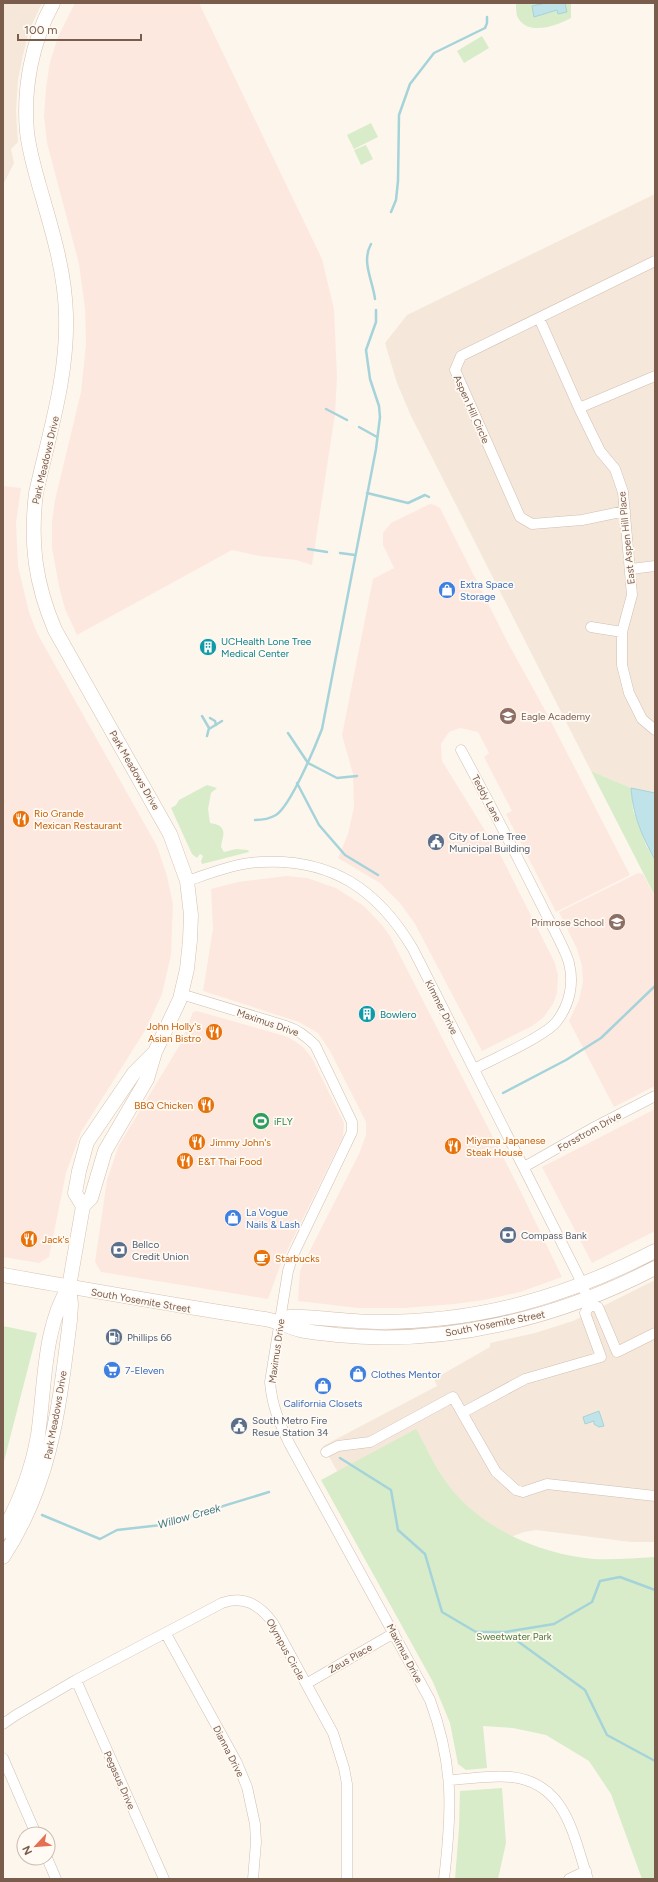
<svg xmlns="http://www.w3.org/2000/svg" width="658" height="1882" font-family="Figtree,sans-serif">
	<rect width="100%" height="100%" fill="#fdf6ec"/>
	<path fill="#f5e8da" d="M 3,3 L 42,3 L 29,31 L 23,55 L 18,80 L 16,110 L 18,142 L 11,149 L 14,163 L 3,185 Z
		M 655,194 L 655,793 L 631,788 L 591,771 L 411,416 L 397,383 L 385,343 L 407,315 Z
		M 655,1280 L 655,1542 L 631,1542 L 536,1530 L 524,1532 L 508,1538 L 337,1471 L 323,1446 L 437,1386 L 434,1379 L 490,1347 L 490,1343 L 535,1333 L 573,1321 Z"/>
	<path fill="#fde8e0" d="M 75,3 L 199,3 L 322,259 L 334,309 L 337,377 L 335,414 L 312,565 L 296,560 L 260,556 L 232,550 L 77,635 L 65,609 L 59,586 L 52,548 L 52,522 L 55,500 L 81,392 L 86,344 L 85,309 L 79,264 L 47,143 L 44,116 L 46,88 L 50,62 L 58,37 Z
		M 3,486 L 21,488 L 16,523 L 18,566 L 29,612 L 37,633 L 157,846 L 167,876 L 173,904 L 171,955 L 162,994 L 146,1029 L 81,1132 L 66,1173 L 49,1257 L 39,1263 L 3,1257 Z
		M 430,504 L 435,505 L 440,508 L 508,643 L 545,710 L 630,875 L 556,912 L 506,814 L 512,811 L 484,757 L 489,753 L 478,732 L 460,728 L 449,732 L 441,744 L 442,761 L 502,858 L 555,963 L 558,975 L 557,993 L 553,1004 L 543,1018 L 532,1026 L 482,1051 L 415,924 L 400,903 L 380,883 L 338,858 L 348,834 L 354,807 L 353,774 L 342,735 L 373,579 L 394,568 L 383,545 L 383,533 L 391,523 Z
		M 638,873 L 643,874 L 655,897 L 655,1086 L 614,1107 L 569,1021 L 579,1000 L 583,982 L 582,966 L 577,949 L 559,912 Z
		M 286,876 L 307,878 L 336,888 L 364,906 L 382,925 L 390,936 L 521,1192 L 562,1277 L 520,1292 L 484,1300 L 455,1304 L 404,1308 L 358,1308 L 298,1301 L 300,1271 L 303,1264 L 359,1154 L 366,1135 L 366,1122 L 330,1051 L 318,1033 L 299,1022 L 203,991 L 213,929 L 211,889 L 238,882 Z
		M 197,1011 L 288,1037 L 296,1042 L 304,1048 L 312,1058 L 344,1123 L 343,1137 L 282,1261 L 268,1299 L 101,1272 L 95,1262 L 107,1180 L 119,1145 L 181,1043 L 193,1012 Z
		M 655,1109 L 655,1231 L 592,1263 L 542,1167 Z"/>
	<path fill="#d8ecc9" d="M 516,3 L 571,3 L 571,18 C 556,26 527,37 517,16 C 516,12 516,7 516,3 Z
		M 482,36 L 489,48 L 464,63 L 457,51 Z
		M 371,123 L 378,137 L 354,149 L 347,135 Z
		M 366,145 L 373,159 L 361,165 L 354,150 Z
		M 591,771 L 631,788 L 633,810 L 646,845 L 655,861 L 655,896 Z
		M 207,785 L 217,788 L 211,793 L 208,809 L 210,823 C 230,826 222,836 221,847 L 224,852 L 236,849 L 248,850 L 249,852 L 202,864 L 201,861 L 203,856 L 200,854 L 197,858 L 192,854 L 171,808 L 176,805 L 179,800 Z
		M 3,1326 L 37,1333 L 3,1465 Z
		M 416,1429 C 426,1446 434,1466 446,1482 C 479,1528 539,1554 594,1559 C 614,1560 635,1558 655,1557 L 655,1879 L 642,1879 L 611,1794 L 589,1761 L 546,1735 L 513,1728 L 483,1726 L 487,1768 L 466,1770 L 458,1764 L 450,1723 L 433,1682 L 321,1480 Z
		M 502,1788 L 506,1843 L 498,1879 L 455,1879 L 459,1828 L 460,1791 Z"/>
	<path fill="#bfe3e8" stroke="#a5d3da" d="M 546,3 L 565,3 L 567,12 L 558,14 L 557,10 L 534,17 L 532,6 Z
		M 631,788 L 655,793 L 655,860 C 642,836 633,816 631,788 Z
		M 599,1411 L 604,1426 L 599,1427 L 594,1424 L 594,1421 L 585,1424 L 583,1417 Z"/>
	<g fill="none" stroke-linecap="round" stroke-linejoin="round">
		<path stroke="#a5d3da" stroke-width="2.5" d="M 391,212 L 396,200 L 398,181 L 399,115 L 410,84 L 434,53 L 485,28 L 487,23 L 487,17
			M 371,244 C 361,262 373,281 375,299
			M 326,409 L 347,420
			M 359,427 L 377,437
			M 367,493 L 408,503 L 425,495 L 429,497
			M 308,549 L 327,552
			M 340,553 L 355,555
			M 202,716 L 209,728 L 207,736
			M 210,718 L 215,721 L 216,725
			M 209,729 L 222,721
			M 288,733 L 308,763 L 337,778 L 357,776
			M 297,783 L 319,825 L 345,855 L 378,875
			M 255,820 C 263,820 269,819 276,815 C 291,805 315,747 322,729 L 376,449 L 380,417 L 379,406 L 370,379 L 366,350 L 376,322 L 376,310
			M 503,1093 L 566,1060 L 601,1038 L 655,986
			M 340,1458 L 391,1490 L 398,1530 L 425,1554 L 442,1612 L 476,1632 L 505,1632 L 554,1624 L 592,1602 L 600,1581 L 620,1577 L 655,1590
			M 42,1515 L 100,1539 L 117,1530 L 161,1525 L 269,1492
			M 505,1632 L 585,1690 L 607,1735 L 655,1761"/>
		<defs>
			<path id="minor" d="M 539,318 L 579,408 L 600,451 L 615,469 L 623,492 L 632,595 L 622,632 L 622,665 L 629,693 L 642,719 L 655,730
				M 579,408 L 655,376
				M 625,511 L 582,520 L 532,524 L 520,517 L 455,370 L 461,356 L 655,261
				M 631,569 L 655,566
				M 591,627 L 622,632
				M 461,750 C 489,802 516,854 542,906 C 549,921 565,948 569,963 C 574,983 570,1004 557,1021 C 546,1036 493,1059 474,1069
				M 187,881 C 211,873 236,863 261,862 C 332,858 378,890 413,949 L 579,1277 L 588,1299
				M 181,994 L 286,1026 C 298,1030 306,1036 315,1045 L 352,1122 L 352,1132 L 293,1255 L 288,1271 L 270,1382 C 272,1406 279,1422 289,1443 L 430,1700 C 454,1765 452,1811 444,1879
				M 524,1167 L 591,1129 L 655,1096
				M 462,1413 L 525,1379 L 601,1357 L 585,1313 L 590,1305 L 598,1307 L 617,1352 L 655,1333
				M 326,1452 L 338,1446 L 370,1442 L 453,1397 L 496,1472 L 516,1490 L 523,1492 L 547,1484 L 655,1496
				M 166,1634 L 237,1763 L 247,1787 L 255,1824 L 256,1842 L 253,1879
				M 76,1680 L 164,1879
				M 306,1684 L 394,1633
				M 3,1724 L 16,1715 L 76,1680 L 222,1603 C 244,1595 260,1605 273,1623 L 333,1733 L 344,1768 L 347,1784 L 347,1879
				M 3,1758 L 36,1834
				M 450,1780 C 470,1779 491,1775 511,1777 C 567,1783 573,1836 588,1879
				M 47,1858 L 56,1879
				M 569,1879 L 586,1871"/>
			<path id="secondary" d="M 83,1206 L 75,1193 L 79,1171 L 87,1142 L 134,1073 L 154,1053
				M 3,1275 C 90,1290 177,1306 265,1319 C 278,1321 288,1327 300,1330 C 312,1333 325,1333 337,1335 C 446,1346 559,1318 655,1268
				M 279,1321 L 289,1317 L 301,1317 C 327,1318 353,1322 379,1322 C 480,1322 566,1297 655,1251
				M 3,1532 C 20,1501 32,1470 38,1435 C 45,1388 43,1327 69,1287
				M 3,1557 C 52,1482 59,1407 70,1320 L 71,1304 L 69,1287 L 83,1206 L 91,1198 L 105,1151 L 147,1079 L 155,1052 L 180,999 L 187,969 L 190,940 L 191,915 L 187,881 L 170,834 L 55,630 C 35,583 30,543 36,493 C 49,434 68,376 66,315 C 65,270 51,227 39,185 C 34,167 29,150 27,132 C 23,88 32,41 53,3"/>
		</defs>
		<use href="#minor" stroke="#d1beb0" stroke-width="11"/>
		<use href="#secondary" stroke="#d6c0b0" stroke-width="15"/>
		<use href="#minor" stroke="#fff" stroke-width="10"/>
		<use href="#secondary" stroke="#fff" stroke-width="14"/>
	</g>
	<defs>
		<symbol id="shop-disc" viewBox="-11 -11 22 22"><circle r="9.5" fill="#3f7fe0" stroke="#fffaf3"/><path d="M-5-2.5h2.3a2.7 3.5 0 0 1 5.4 0H5L5.5 6h-11ZM-1.5-2.5h3a1.5 2.3 0 0 0-3 0Z" fill="#fff"/></symbol>
		<symbol id="building-disc" viewBox="-11 -11 22 22"><circle r="9.5" fill="#0f9aa8" stroke="#fffaf3"/><path d="M-4-6H4V6H1V3H-1V6H-4ZM-2.5-4.3h1.7v1.8h-1.7ZM.8-4.3h1.7v1.8H.8ZM-2.5-1h1.7V.8h-1.7ZM.8-1h1.7V.8H.8Z" fill="#fff"/></symbol>
		<symbol id="school-disc" viewBox="-11 -11 22 22"><circle r="9.5" fill="#8d6e63" stroke="#fffaf3"/><path d="M0-5L7-2L0 1L-7-2ZM-4 1L0 2.5L4 1V4Q0 6-4 4Z" fill="#fff"/></symbol>
		<symbol id="restaurant-disc" viewBox="-11 -11 22 22"><circle r="9.5" fill="#e8710a" stroke="#fffaf3"/><path d="M-5-6h1v4h1v-4h1v4h1v-4h1v5L-1.5 .5V6h-2V.5L-5-1ZM5-6V6H3V1.5H1.5Q1.5-4 5-6Z" fill="#fff"/></symbol>
		<symbol id="civic-disc" viewBox="-11 -11 22 22"><circle r="9.5" fill="#5c6f8a" stroke="#fffaf3"/><path d="M-.6-6.5H3V-4.5H.6V-3L4-1V1h2V6H-6V1h2V-1L-.6-3ZM-1.2 2.5V6h2.4V2.5Z" fill="#fff"/></symbol>
		<symbol id="stadium-disc" viewBox="-11 -11 22 22"><circle r="9.5" fill="#2e9e5b" stroke="#fffaf3"/><path d="M0-5a6.5 5 0 1 0 0 10a6.5 5 0 1 0 0-10ZM-3.5-1.8h7v3.6h-7Z" fill="#fff"/></symbol>
		<symbol id="bank-disc" viewBox="-11 -11 22 22"><circle r="9.5" fill="#5c6f8a" stroke="#fffaf3"/><path d="M-6-4H6V4H-6ZM0-2.3a2.3 2.3 0 1 0 0 4.6a2.3 2.3 0 1 0 0-4.6Z" fill="#fff"/></symbol>
		<symbol id="cafe-disc" viewBox="-11 -11 22 22"><circle r="9.5" fill="#e8710a" stroke="#fffaf3"/><path d="M-5.5-4.5H6V0H3Q3 3.5 0 3.5H-2.5Q-5.5 3.5-5.5 0ZM3-3.2v2h1.7v-2ZM-6 4.5H4V6H-6Z" fill="#fff"/></symbol>
		<symbol id="fuel-disc" viewBox="-11 -11 22 22"><circle r="9.5" fill="#5c6f8a" stroke="#fffaf3"/><path d="M-5.5-6h7V0h2V4h1.3V-2.5L3-4.5l.8-.8L6-3V5H2.5V1h-1V6h-7ZM-4.2-4.7v3.2H.2V-4.7Z" fill="#fff"/></symbol>
		<symbol id="supermarket-disc" viewBox="-11 -11 22 22"><circle r="9.5" fill="#3f7fe0" stroke="#fffaf3"/><path d="M-6-5.5h2.5l.6 2H6L4.5 2H-2.5L-4.4-4H-6ZM-1.5 3.2a1.3 1.3 0 1 0 .1 0ZM3 3.2a1.3 1.3 0 1 0 .1 0Z" fill="#fff"/></symbol>
	</defs>
	<g fill-rule="evenodd">
		<use href="#shop-disc" x="437" y="580" width="20" height="20"/>
		<use href="#building-disc" x="198" y="637" width="20" height="20"/>
		<use href="#school-disc" x="498" y="706" width="20" height="20"/>
		<use href="#restaurant-disc" x="11" y="809" width="20" height="20"/>
		<use href="#civic-disc" x="426" y="832" width="20" height="20"/>
		<use href="#school-disc" x="607" y="912" width="20" height="20"/>
		<use href="#building-disc" x="357" y="1004" width="20" height="20"/>
		<use href="#restaurant-disc" x="204" y="1022" width="20" height="20"/>
		<use href="#restaurant-disc" x="196" y="1095" width="20" height="20"/>
		<use href="#stadium-disc" x="251" y="1111" width="20" height="20"/>
		<use href="#restaurant-disc" x="187" y="1132" width="20" height="20"/>
		<use href="#restaurant-disc" x="443" y="1136" width="20" height="20"/>
		<use href="#restaurant-disc" x="175" y="1151" width="20" height="20"/>
		<use href="#shop-disc" x="223" y="1208" width="20" height="20"/>
		<use href="#bank-disc" x="498" y="1225" width="20" height="20"/>
		<use href="#restaurant-disc" x="19" y="1229" width="20" height="20"/>
		<use href="#bank-disc" x="109" y="1240" width="20" height="20"/>
		<use href="#cafe-disc" x="252" y="1248" width="20" height="20"/>
		<use href="#fuel-disc" x="104" y="1327" width="20" height="20"/>
		<use href="#supermarket-disc" x="102" y="1360" width="20" height="20"/>
		<use href="#shop-disc" x="348" y="1364" width="20" height="20"/>
		<use href="#shop-disc" x="313" y="1376" width="20" height="20"/>
		<use href="#civic-disc" x="229" y="1416" width="20" height="20"/>
	</g>
	<g text-anchor="middle" stroke-width="3.5" stroke-linejoin="round" paint-order="stroke">
		<g font-size="10" fill="#7a5c4d" stroke="#fffaf3">
			<text transform="translate(472 409) rotate(66)" y="4">Aspen Hill Circle</text>
			<text transform="translate(45 460) rotate(-77)" y="4">Park Meadows Drive</text>
			<text transform="translate(626 538) rotate(-96)" y="4">East Aspen Hill Place</text>
			<text transform="translate(135 770) rotate(60)" y="4">Park Meadows Drive</text>
			<text transform="translate(487 798) rotate(62)" y="4">Teddy Lane</text>
			<text transform="translate(442 1007) rotate(63)" y="4">Kimmer Drive</text>
			<text transform="translate(268 1022) rotate(19)" y="4">Maximus Drive</text>
			<text transform="translate(589 1131) rotate(-29)" y="4">Forsstrom Drive</text>
			<text transform="translate(141 1300) rotate(10)" y="4">South Yosemite Street</text>
			<text transform="translate(495 1323) rotate(-11)" y="4">South Yosemite Street</text>
			<text transform="translate(276 1351) rotate(-82)" y="4">Maximus Drive</text>
			<text transform="translate(55 1415) rotate(-80)" y="4">Park Meadows Drive</text>
			<text transform="translate(286 1649) rotate(61)" y="4">Olympus Circle</text>
			<text transform="translate(405 1653) rotate(62)" y="4">Maximus Drive</text>
			<text transform="translate(350 1658) rotate(-30)" y="4">Zeus Place</text>
			<text transform="translate(229 1751) rotate(63)" y="4">Dianna Drive</text>
			<text transform="translate(120 1780) rotate(66)" y="4">Pegasus Drive</text>
		</g>
		<g font-size="10" fill="#366cbe" stroke="#fffaf3" text-anchor="start">
			<text x="460" y="588">Extra Space<tspan x="460" dy="12">Storage</tspan></text>
			<text x="246" y="1216">La Vogue<tspan x="246" dy="12">Nails &amp; Lash</tspan></text>
			<text x="125" y="1374">7-Eleven</text>
			<text x="371" y="1378">Clothes Mentor</text>
			<text x="323" y="1407" text-anchor="middle">California Closets</text>
		</g>
		<g font-size="10" fill="#0d838f" stroke="#fffaf3" text-anchor="start">
			<text x="221" y="645">UCHealth Lone Tree<tspan x="221" dy="12">Medical Center</tspan></text>
			<text x="380" y="1018">Bowlero</text>
		</g>
		<g font-size="10" fill="#785e54" stroke="#fffaf3" text-anchor="start">
			<text x="521" y="720">Eagle Academy</text>
			<text x="604" y="926" text-anchor="end">Primrose School</text>
		</g>
		<g font-size="10" fill="#c56008" stroke="#fffaf3" text-anchor="start">
			<text x="34" y="817">Rio Grande<tspan x="34" dy="12">Mexican Restaurant</tspan></text>
			<text x="201" y="1030" text-anchor="end">John Holly's<tspan x="201" dy="12">Asian Bistro</tspan></text>
			<text x="193" y="1109" text-anchor="end">BBQ Chicken</text>
			<text x="466" y="1144">Miyama Japanese<tspan x="466" dy="12">Steak House</tspan></text>
			<text x="210" y="1146">Jimmy John's</text>
			<text x="198" y="1165">E&amp;T Thai Food</text>
			<text x="42" y="1243">Jack's</text>
			<text x="275" y="1262">Starbucks</text>
		</g>
		<g font-size="10" fill="#4e5e75" stroke="#fffaf3" text-anchor="start">
			<text x="449" y="840">City of Lone Tree<tspan x="449" dy="12">Municipal Building</tspan></text>
			<text x="521" y="1239">Compass Bank</text>
			<text x="132" y="1248">Bellco<tspan x="132" dy="12">Credit Union</tspan></text>
			<text x="127" y="1341">Phillips 66</text>
			<text x="252" y="1424">South Metro Fire<tspan x="252" dy="12">Resue Station 34</tspan></text>
		</g>
		<g font-size="10" fill="#27864d" stroke="#fffaf3" text-anchor="start">
			<text x="274" y="1125">iFLY</text>
		</g>
		<g font-size="10" fill="#537a41" stroke="#fffaf3">
			<text x="514" y="1640">Sweetwater Park</text>
		</g>
		<g font-size="11" font-style="italic" fill="#437c86" stroke="#fffaf3">
			<text transform="translate(189 1516) rotate(-16)" y="4">Willow Creek</text>
		</g>
	</g>
	<rect width="658" height="1882" fill="none" stroke="#7a5c4d" stroke-width="8"/>
	<g transform="translate(36 1846) rotate(244)"><circle r="19" fill="#fffaf3" stroke="#cabbb1"/>
	<path d="M0-3L7 15L0 10L-7 15Z" fill="#e76f51"/>
	<text y="-6" font-size="11" font-weight="bold" text-anchor="middle" fill="#7a5c4d">N</text>
	</g>
	<path d="M18 34v6h123v-6" fill="none" stroke="#7a5c4d" stroke-width="2"/>
	<text x="24" y="34" font-size="12" fill="#7a5c4d" stroke="#fffaf3" stroke-width="3" paint-order="stroke">100 m</text>
</svg>
